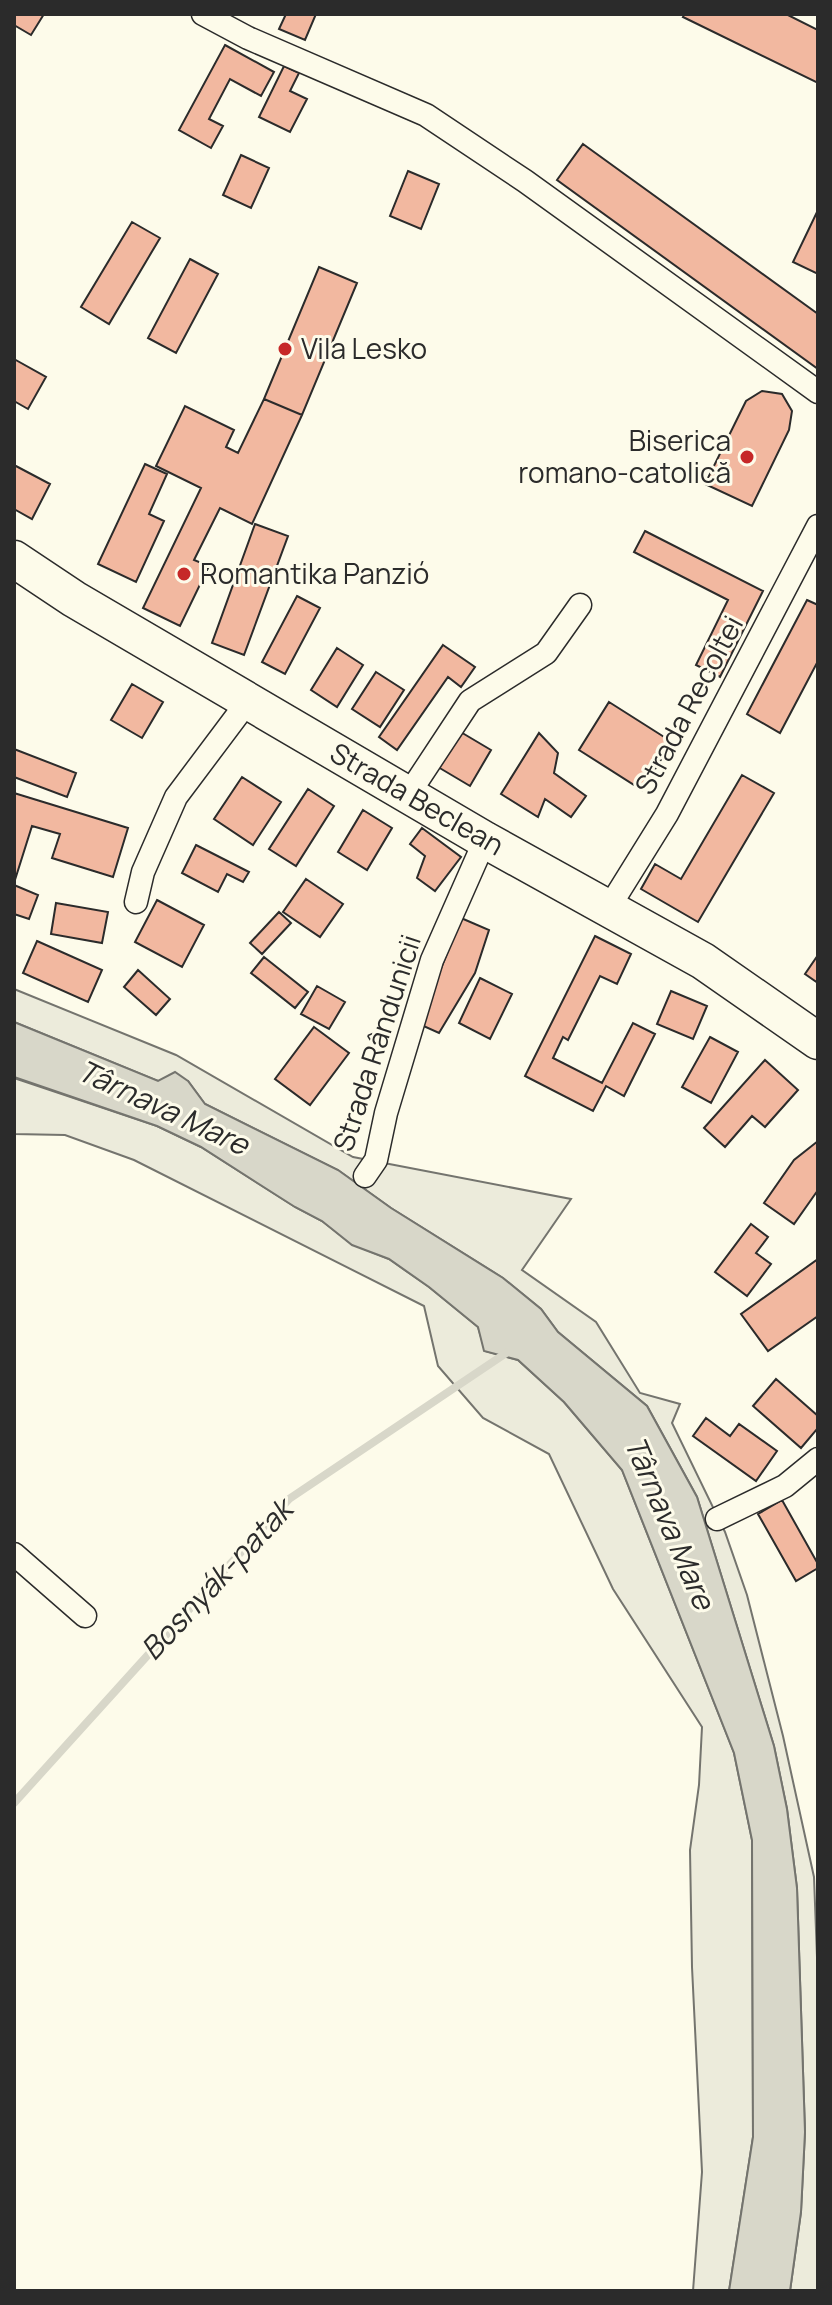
<svg xmlns="http://www.w3.org/2000/svg" width="832" height="2305" font-family="Manrope,sans-serif">
	<rect width="100%" height="100%" fill="#fdfbea"/>
	<path fill="#ecebdb" stroke="#74746e" stroke-width="2" d="M 14,989 L 176,1055 L 353,1157 L 571,1199 L 522,1270 L 596,1322 L 640,1393 L 680,1404 L 672,1423 L 725,1532 L 747,1595 L 783,1736 L 814,1877 L 818,1984 L 818,2291 L 790,2291 L 801,2212 L 805,2132 L 797,1888 L 787,1809 L 774,1746 L 697,1497 L 647,1406 L 558,1332 L 541,1309 L 503,1278 L 391,1208 L 338,1170 L 205,1104 L 188,1081 L 158,1081 L 14,1022 Z
		M 14,1078 L 157,1126 L 201,1147 L 295,1207 L 322,1221 L 352,1244 L 389,1259 L 429,1287 L 478,1327 L 485,1351 L 518,1360 L 564,1402 L 622,1470 L 734,1753 L 752,1840 L 753,2137 L 729,2291 L 693,2291 L 702,2172 L 692,1967 L 690,1850 L 699,1785 L 702,1727 L 613,1589 L 549,1454 L 483,1418 L 438,1366 L 424,1306 L 134,1160 L 65,1135 L 14,1134 Z"/>
	<path fill="#d8d7c9" stroke="#74746e" stroke-width="2" d="M 14,1022 L 158,1081 L 175,1072 L 188,1081 L 205,1104 L 338,1170 L 391,1208 L 503,1278 L 541,1309 L 558,1332 L 647,1406 L 697,1497 L 774,1746 L 787,1809 L 797,1888 L 805,2132 L 801,2212 L 790,2291 L 729,2291 L 753,2137 L 752,1840 L 734,1753 L 622,1470 L 564,1402 L 518,1360 L 484,1351 L 478,1327 L 429,1287 L 389,1259 L 352,1245 L 322,1221 L 295,1207 L 201,1147 L 157,1126 L 14,1077 Z"/>
	<g fill="none" stroke-linecap="round" stroke-linejoin="round">
		<path stroke="#d8d7c9" stroke-width="8" d="M 14,1803 L 289,1499 L 509,1351"/>
	</g>
	<path fill="#f2b8a0" stroke="#2b2b2b" stroke-width="2" d="M 14,14 L 44,14 L 31,35 L 14,25 Z
		M 286,14 L 316,14 L 305,40 L 279,29 Z
		M 685,14 L 786,14 L 818,30 L 818,83 L 683,17 Z
		M 225,45 L 274,72 L 261,96 L 230,79 L 209,119 L 223,126 L 211,148 L 179,130 Z
		M 284,66 L 299,73 L 290,91 L 307,99 L 290,132 L 259,117 Z
		M 583,144 L 818,314 L 818,369 L 557,180 Z
		M 241,155 L 269,168 L 251,208 L 223,195 Z
		M 408,171 L 439,184 L 421,229 L 390,216 Z
		M 818,210 L 818,274 L 793,262 Z
		M 132,222 L 160,238 L 109,324 L 81,307 Z
		M 190,259 L 218,274 L 176,353 L 148,338 Z
		M 319,267 L 357,283 L 302,415 L 264,399 Z
		M 14,359 L 46,377 L 28,409 L 14,401 Z
		M 762,391 L 782,394 L 792,411 L 789,430 L 752,506 L 705,484 L 746,401 Z
		M 264,399 L 302,415 L 252,524 L 220,508 L 194,560 L 209,566 L 180,626 L 143,608 L 201,488 L 156,466 L 185,406 L 234,430 L 226,447 L 238,453 Z
		M 145,464 L 167,474 L 149,514 L 164,521 L 136,582 L 98,564 Z
		M 14,465 L 50,484 L 32,519 L 14,509 Z
		M 255,524 L 288,536 L 244,655 L 212,643 Z
		M 645,531 L 763,591 L 720,677 L 696,665 L 728,600 L 634,552 Z
		M 297,596 L 320,608 L 285,674 L 262,662 Z
		M 807,600 L 818,605 L 818,661 L 780,733 L 747,714 Z
		M 443,645 L 475,667 L 461,687 L 448,677 L 397,750 L 379,737 Z
		M 337,648 L 363,665 L 337,707 L 311,690 Z
		M 376,672 L 404,690 L 380,727 L 352,709 Z
		M 132,684 L 163,702 L 142,738 L 111,720 Z
		M 609,702 L 672,742 L 642,790 L 579,750 Z
		M 459,731 L 491,750 L 470,786 L 438,767 Z
		M 539,733 L 558,753 L 554,773 L 586,796 L 571,817 L 545,799 L 538,817 L 501,794 Z
		M 14,749 L 76,773 L 67,797 L 14,777 Z
		M 742,775 L 774,793 L 698,922 L 641,889 L 655,864 L 681,879 Z
		M 242,777 L 281,802 L 253,845 L 214,819 Z
		M 308,789 L 334,806 L 296,866 L 269,849 Z
		M 14,793 L 128,828 L 113,877 L 52,858 L 60,834 L 32,826 L 14,883 Z
		M 363,810 L 392,828 L 367,870 L 338,852 Z
		M 422,828 L 461,857 L 435,891 L 417,878 L 425,856 L 410,844 Z
		M 196,845 L 249,872 L 243,882 L 227,874 L 218,892 L 182,873 Z
		M 306,879 L 343,904 L 320,937 L 283,912 Z
		M 14,885 L 38,895 L 29,919 L 14,914 Z
		M 157,900 L 204,925 L 182,967 L 135,942 Z
		M 56,903 L 108,912 L 102,943 L 51,934 Z
		M 279,912 L 291,923 L 262,954 L 250,943 Z
		M 461,918 L 489,930 L 475,973 L 439,1033 L 419,1024 Z
		M 595,936 L 631,954 L 617,984 L 600,976 L 568,1040 L 563,1037 L 553,1058 L 602,1083 L 633,1023 L 655,1034 L 624,1096 L 606,1086 L 593,1111 L 525,1076 Z
		M 37,941 L 102,970 L 88,1002 L 23,973 Z
		M 818,955 L 818,983 L 805,974 Z
		M 264,957 L 308,992 L 295,1008 L 251,973 Z
		M 138,970 L 170,999 L 156,1015 L 124,987 Z
		M 480,978 L 512,994 L 490,1039 L 459,1023 Z
		M 317,986 L 345,1002 L 329,1029 L 301,1014 Z
		M 671,991 L 707,1006 L 693,1039 L 657,1024 Z
		M 314,1027 L 349,1053 L 310,1105 L 275,1079 Z
		M 710,1037 L 738,1052 L 711,1103 L 682,1087 Z
		M 765,1060 L 798,1090 L 765,1127 L 752,1116 L 725,1147 L 704,1128 Z
		M 818,1141 L 818,1190 L 794,1224 L 764,1203 L 794,1160 Z
		M 751,1224 L 768,1237 L 756,1253 L 771,1264 L 747,1296 L 715,1272 Z
		M 818,1259 L 818,1316 L 768,1351 L 741,1314 Z
		M 776,1379 L 818,1416 L 818,1428 L 801,1448 L 753,1406 Z
		M 706,1418 L 730,1436 L 739,1424 L 777,1451 L 756,1481 L 693,1436 Z
		M 782,1500 L 818,1564 L 818,1568 L 796,1581 L 758,1514 Z"/>
	<g fill="none" stroke-linecap="round" stroke-linejoin="round">
		<defs>
			<path id="minor" d="M 203,14 L 248,38 L 426,115 L 525,181 L 818,392
				M 408,795 L 470,701 L 546,653 L 580,605
				M 136,902 L 143,872 L 176,797 L 248,701
				M 608,909 L 667,814 L 818,526
				M 365,1176 L 376,1160 L 386,1113 L 432,960 L 485,840
				M 717,1519 L 785,1486 L 818,1459
				M 14,1554 L 85,1616"/>
			<path id="primary" d="M 14,559 L 74,599 L 485,840 L 703,961 L 818,1041"/>
		</defs>
		<use href="#minor" stroke="#2b2b2b" stroke-width="25"/>
		<use href="#primary" stroke="#2b2b2b" stroke-width="39"/>
		<use href="#minor" stroke="#fdfbea" stroke-width="22"/>
		<use href="#primary" stroke="#fdfbea" stroke-width="36"/>
	</g>
	<g fill="#c62828" stroke="#fdfbea" stroke-width="3">
		<circle cx="285" cy="349" r="8"/>
		<circle cx="747" cy="457" r="8"/>
		<circle cx="184" cy="574" r="8"/>
	</g>
	<g text-anchor="middle" stroke-width="6" stroke-linejoin="round" paint-order="stroke">
		<g font-size="28" fill="#2b2b2b" stroke="#fdfbea" text-anchor="start">
			<text x="301" y="359">Vila Lesko</text>
			<text x="731" y="451" text-anchor="end">Biserica<tspan x="731" dy="32">romano-catolică</tspan></text>
			<text x="200" y="584">Romantika Panzió</text>
		</g>
		<g font-size="28" fill="#2b2b2b" stroke="#fdfbea">
			<text transform="translate(689 705) rotate(-62)" y="10">Strada Recoltei</text>
			<text transform="translate(417 799) rotate(30)" y="10">Strada Beclean</text>
			<text transform="translate(377 1043) rotate(-72)" y="10">Strada Rândunicii</text>
		</g>
		<g font-size="30" font-style="italic" fill="#2b2b2b" stroke="#fdfbea">
			<text transform="translate(163 1108) rotate(25)" y="10">Târnava Mare</text>
			<text transform="translate(669 1523) rotate(67)" y="10">Târnava Mare</text>
			<text transform="translate(217 1580) rotate(-47)" y="10">Bosnyák-patak</text>
		</g>
	</g>
	<rect width="832" height="2305" fill="none" stroke="#2b2b2b" stroke-width="32"/>
</svg>
